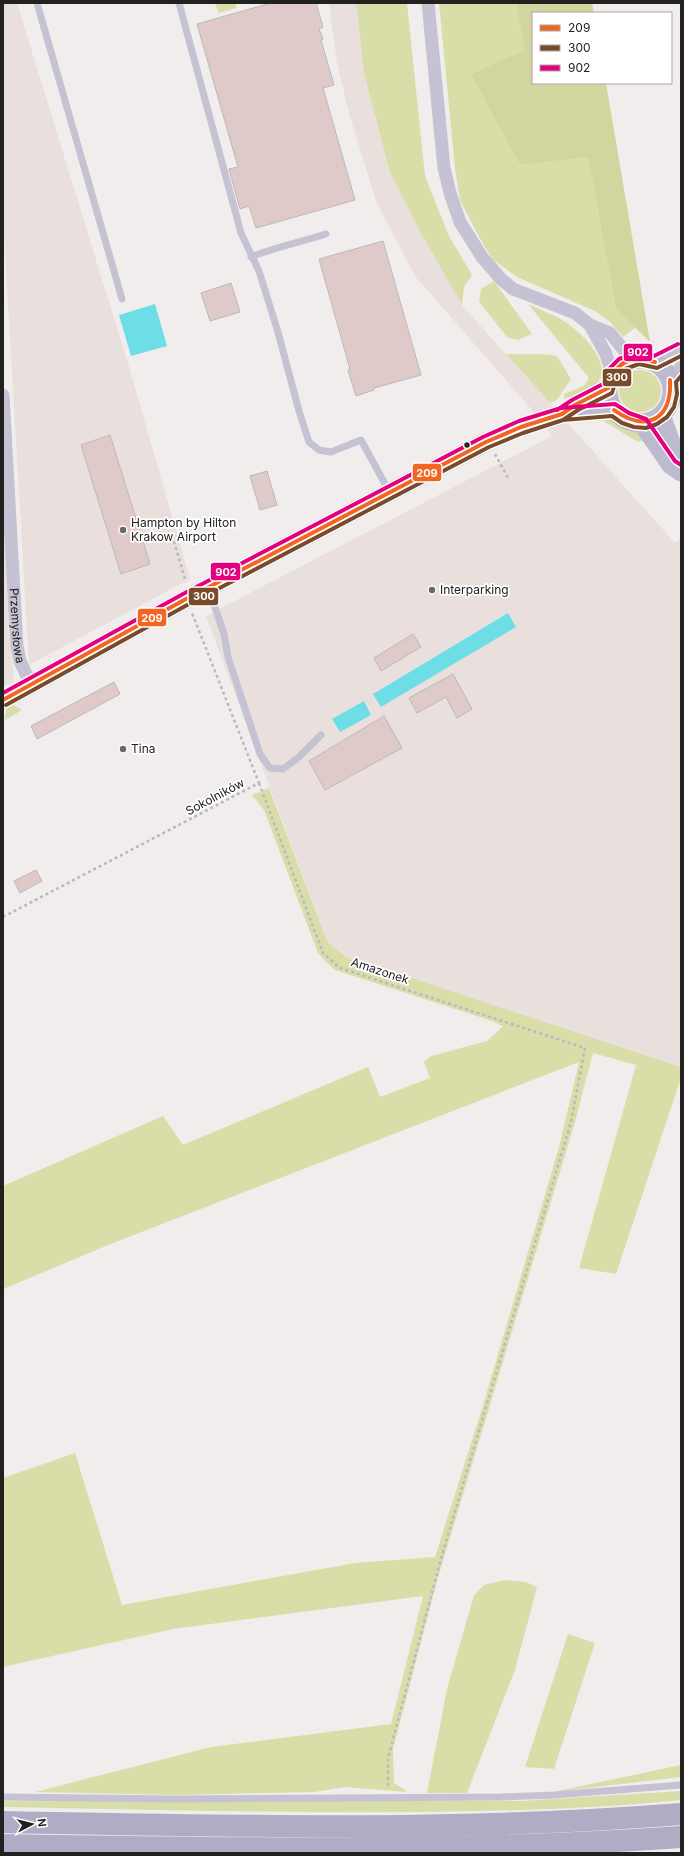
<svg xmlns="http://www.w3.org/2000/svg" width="684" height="1856" font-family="Inter,sans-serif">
	<rect width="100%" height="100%" fill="#f1edec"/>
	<path fill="#e9dfdc" d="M 3,3 L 17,3 L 129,367 L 190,579 L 29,665 L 3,217 Z
		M 329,3 L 356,3 L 364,73 L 390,173 L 422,235 L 462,305 L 675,543 L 681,538 L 681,1067 L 400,974 L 347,958 L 327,941 L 206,616 L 552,436 L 532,410 L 415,276 L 376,201 L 350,117 L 337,63 Z
		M 3,498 L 11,650 L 14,681 L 3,687 Z"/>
	<path fill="#d9dea9" d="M 215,3 L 235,3 L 237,8 L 219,13 Z
		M 356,3 L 407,3 L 425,176 L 449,236 L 472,275 L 464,287 L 462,305 L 422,235 L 390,173 L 364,73 Z
		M 439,3 L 516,3 L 524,50 L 472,74 L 520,165 L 588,156 L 616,309 L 636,327 L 623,337 L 610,322 L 595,311 L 519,278 L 493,260 L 479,237 L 460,200 L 455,168 Z
		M 494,281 L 532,334 L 518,340 L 508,338 L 479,302 L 481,289 Z
		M 528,304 C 538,309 549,313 559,318 C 577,328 618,364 595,385 C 587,392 574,395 564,399 L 564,394 L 585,385 L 589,378 Z
		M 506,354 C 523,355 540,353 557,356 L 571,379 L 557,400 L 550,403 Z
		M619 391a21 21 0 1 1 42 0a21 21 0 1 1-42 0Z
		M 613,417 L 637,429 L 647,439 L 638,442 L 600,419 Z
		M 12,704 L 22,710 L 5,720 L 6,710 Z
		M 269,788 L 327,941 L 347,958 L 400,974 L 681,1067 L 681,1078 L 616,1274 L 579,1268 L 636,1065 L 593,1053 L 575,1122 L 437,1581 L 393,1749 L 394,1783 L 408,1792 L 345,1787 L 315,1792 L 176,1795 L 35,1792 L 211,1747 L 391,1724 L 423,1596 L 173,1629 L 3,1667 L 3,1478 L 75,1453 L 122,1605 L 355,1563 L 435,1557 L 481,1412 L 559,1147 L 579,1062 L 108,1245 L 3,1289 L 3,1186 L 163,1116 L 183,1145 L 368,1067 L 380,1097 L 430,1078 L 424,1062 L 431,1056 L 487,1041 L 503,1026 L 489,1020 L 335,970 L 326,962 L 318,953 L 264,810 L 252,795 Z
		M 505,1580 L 526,1582 L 537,1587 L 515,1670 L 467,1793 L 427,1793 L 447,1689 L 474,1595 L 484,1585 Z
		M 568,1634 L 595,1643 L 554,1769 L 525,1767 Z
		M 681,1765 L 681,1777 L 553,1792 Z
		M 681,1791 L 681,1800 C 594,1809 506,1811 419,1812 C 280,1813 142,1810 3,1807 L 3,1801 L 520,1801 Z"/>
	<path fill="#d2d69e" d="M 516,3 L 592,3 L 594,13 L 533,13 L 533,83 L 606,83 L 650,342 L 616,309 L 588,157 L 520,165 L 471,74 L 524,50 Z"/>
	<path fill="#6edee6" d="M 155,304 L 167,346 L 131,356 L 119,315 Z
		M 508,613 L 516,627 L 381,707 L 373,694 Z
		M 364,701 L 371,715 L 340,732 L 332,719 Z"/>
	<path fill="#e0cac9" stroke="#bcb8b8" d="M 271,3 L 316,3 L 323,27 L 319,29 L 323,39 L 321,40 L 334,85 L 323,88 L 355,200 L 256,228 L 249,206 L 240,209 L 235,191 L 229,169 L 238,167 L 197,24 Z
		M 383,241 L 421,375 L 374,388 L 374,390 L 356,396 L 348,370 L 350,369 L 319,259 Z
		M 231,283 L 240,312 L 210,321 L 201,293 Z
		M 110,435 L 150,564 L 121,574 L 81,445 Z
		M 267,471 L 277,505 L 260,510 L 250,476 Z
		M 413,634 L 421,647 L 381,671 L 374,658 Z
		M 453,674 L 472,709 L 457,718 L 446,697 L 417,713 L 409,698 Z
		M 114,682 L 120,694 L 37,739 L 31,726 Z
		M 384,716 L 402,748 L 325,790 L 309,761 Z
		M 36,870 L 42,881 L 20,893 L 14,881 Z"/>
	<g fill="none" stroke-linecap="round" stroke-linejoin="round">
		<path stroke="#b9b7c2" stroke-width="2.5" stroke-dasharray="3 3" stroke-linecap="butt" d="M 495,454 L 508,478
			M 161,538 L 172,535 L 186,582
			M 259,783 L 323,953 L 340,968 L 585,1048 L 571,1122 L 442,1555 L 388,1758 L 388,1788
			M 3,917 L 259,783 L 192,613"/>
		<path stroke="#c5c2d4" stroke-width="7" d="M 37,3 L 122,299
			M 179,3 L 241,233 L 259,271 L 278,332 L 299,411 L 309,442 L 319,450 L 331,452 L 361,440 L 384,482 L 387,492
			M 251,257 C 275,247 301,242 326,234
			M 208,587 L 224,634 L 228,657 L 260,754 L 270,768 L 283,769 L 299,757 L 321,735
			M 3,1797 L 176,1799 L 501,1797 L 554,1795 L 681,1785"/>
		<g stroke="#c5c2d4" stroke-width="13">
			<path d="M 428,3 L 444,168 L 450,193 L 460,222 L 482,257 L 501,279 L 513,289 L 575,313 L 590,325 L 610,333 L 632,360"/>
			<path d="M 590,325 L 606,354 L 612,374"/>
			<path d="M 655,362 L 681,349"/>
			<path d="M 670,380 L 681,367"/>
			<path id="s1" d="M 3,395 L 17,646 L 20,661 L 31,685"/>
		</g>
		<path stroke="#bcbace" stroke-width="19" d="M608 391a32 32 0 1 1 64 0a32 32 0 1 1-64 0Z
			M 565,412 L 575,405 L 608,388
			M 661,415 L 678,462
			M 642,423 L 671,465 L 681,472
			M 3,700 L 186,599 L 486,442 L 521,427 L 562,414 L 614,410"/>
		<path stroke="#b0acc5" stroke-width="22" d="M 3,1822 C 229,1826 456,1832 681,1814
			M 3,1845 C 229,1849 455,1853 681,1837"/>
		<defs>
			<path id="bus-1" d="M 608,388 C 615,362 629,355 655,362
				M 614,410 C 646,433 672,420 670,380
				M 3,700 L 186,599 L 486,442 L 521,427 L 562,414 L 575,405 L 608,388"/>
			<path id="bus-2" d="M 563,420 L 578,410 L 612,393 L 617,377 L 625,369 L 639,364 L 657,368 L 681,356
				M 6,705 L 189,604 L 489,447 L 523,433 L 563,420 L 612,416 L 622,423 L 634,427 L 646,428 L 657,424 L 667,417 L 674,407 L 677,394 L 676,382 L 681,376"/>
			<path id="bus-3" d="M 557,410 L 572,400 L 603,384 L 607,371 L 619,359 L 639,352 L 654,356 L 678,344
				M 3,693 L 183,594 L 483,437 L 519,421 L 561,408 L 615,404 L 629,413 L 646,419 L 675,461 L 681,465"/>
		</defs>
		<use href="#bus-1" stroke="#fff" stroke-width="7"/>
		<use href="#bus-2" stroke="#fff" stroke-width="7"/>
		<use href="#bus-3" stroke="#fff" stroke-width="7"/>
		<use href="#bus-1" stroke="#f26522" stroke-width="4"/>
		<use href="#bus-2" stroke="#7a4b2a" stroke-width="4"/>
		<use href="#bus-3" stroke="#e5007d" stroke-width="4"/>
	</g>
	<circle fill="#232120" stroke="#fff" stroke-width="1.5" cx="467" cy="445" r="3.5"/>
	<g fill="#6b6867" stroke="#fff" stroke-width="1.5">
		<circle cx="123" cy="530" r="4"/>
		<circle cx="432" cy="590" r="4"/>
		<circle cx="123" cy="749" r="4"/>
	</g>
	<g text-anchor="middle" stroke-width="3.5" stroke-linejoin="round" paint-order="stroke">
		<g font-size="12" fill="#232120" stroke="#fff" text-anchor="start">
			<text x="131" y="527">Hampton by Hilton<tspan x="131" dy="14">Krakow Airport</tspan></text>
			<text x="440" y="594">Interparking</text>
			<text x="131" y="753">Tina</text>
		</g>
		<g font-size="12" fill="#232120" stroke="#fff">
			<text dy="4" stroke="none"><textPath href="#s1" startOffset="231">Przemysłowa</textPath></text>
			<text transform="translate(215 797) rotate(-28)" y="4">Sokolników</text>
			<text transform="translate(380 971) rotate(18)" y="4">Amazonek</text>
		</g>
	</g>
	<g stroke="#fff" stroke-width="1.5">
		<rect x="623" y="343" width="30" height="19" rx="4" fill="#e5007d"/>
		<rect x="602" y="368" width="30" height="19" rx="4" fill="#7a4b2a"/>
		<rect x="412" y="463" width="30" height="19" rx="4" fill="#f26522"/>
		<rect x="210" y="562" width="31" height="19" rx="4" fill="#e5007d"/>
		<rect x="188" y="587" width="31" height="19" rx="4" fill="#7a4b2a"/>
		<rect x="137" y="608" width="30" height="19" rx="4" fill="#f26522"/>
	</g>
	<g font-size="11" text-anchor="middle" font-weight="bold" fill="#fff">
		<text x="638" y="356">902</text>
		<text x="617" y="381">300</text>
		<text x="427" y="477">209</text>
		<text x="226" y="576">902</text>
		<text x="204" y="600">300</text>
		<text x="152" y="622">209</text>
	</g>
	<rect width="684" height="1856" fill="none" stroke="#232120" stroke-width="8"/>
	<rect x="532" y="12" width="140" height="72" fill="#ffffff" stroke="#a7a6a6"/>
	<rect x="540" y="25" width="20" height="6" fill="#f26522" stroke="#a7a6a6"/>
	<text x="568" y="32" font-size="12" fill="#232120">209</text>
	<rect x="540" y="45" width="20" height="6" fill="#7a4b2a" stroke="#a7a6a6"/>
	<text x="568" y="52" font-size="12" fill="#232120">300</text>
	<rect x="540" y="65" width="20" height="6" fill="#e5007d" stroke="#a7a6a6"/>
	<text x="568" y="72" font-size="12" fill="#232120">902</text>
	<g transform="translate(32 1824) rotate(83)" stroke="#ffffff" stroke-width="3" paint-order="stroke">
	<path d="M0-3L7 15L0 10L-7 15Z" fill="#232120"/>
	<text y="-6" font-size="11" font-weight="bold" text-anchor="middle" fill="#232120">N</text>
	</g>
</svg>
